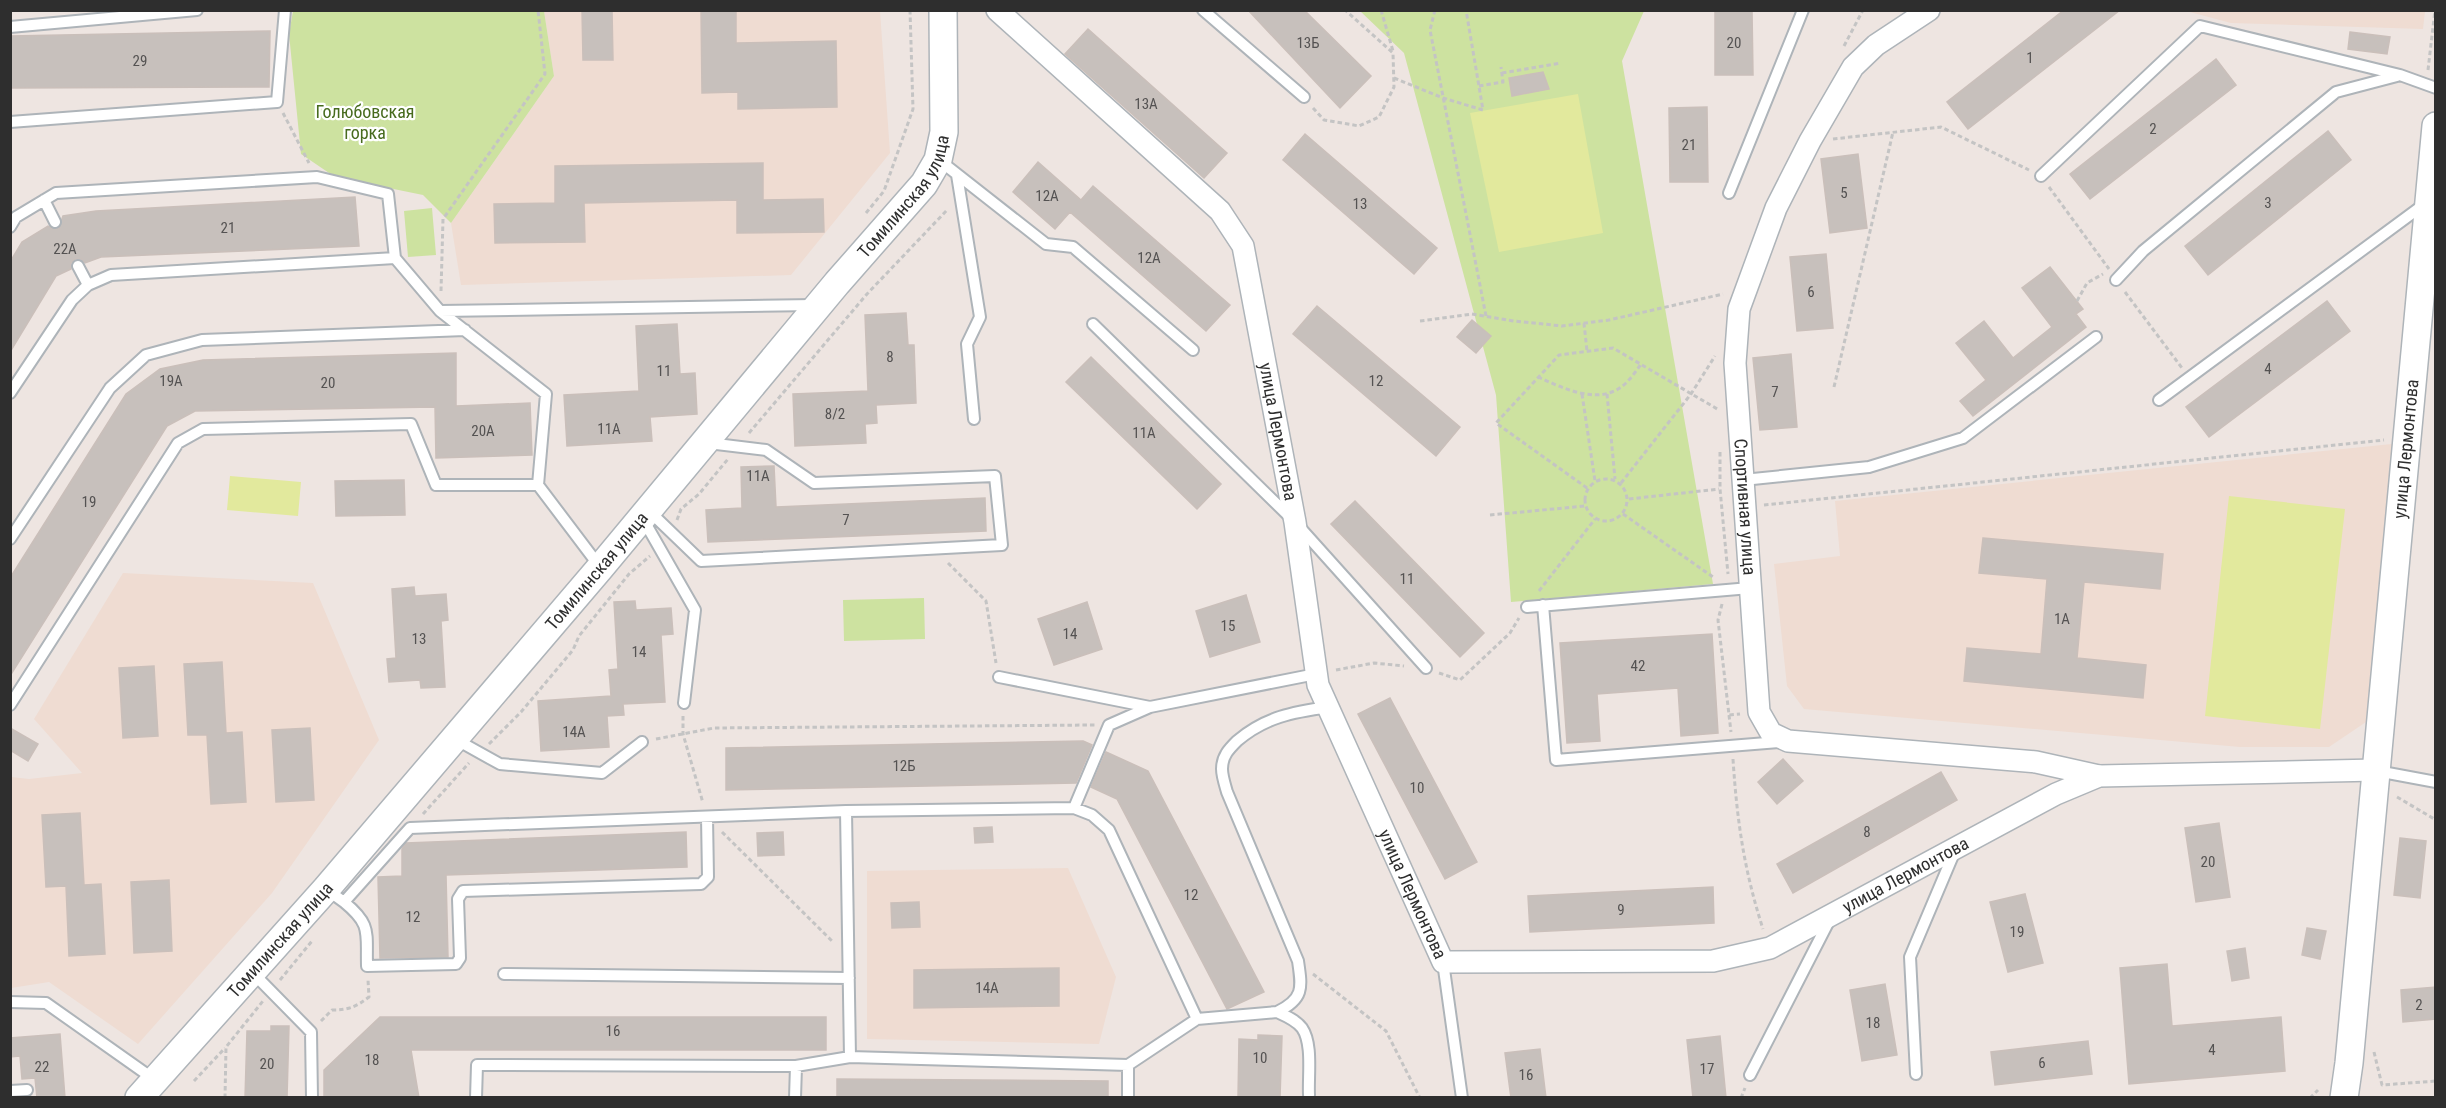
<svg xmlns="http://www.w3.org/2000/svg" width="2446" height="1108" font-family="'Roboto Condensed',sans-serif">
	<rect width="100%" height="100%" fill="#eee5e1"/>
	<path fill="#efdcd2" d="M 544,11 L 880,11 L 890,153 L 791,275 L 461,285 L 451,223 L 554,76 Z
		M 2186,11 L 2425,11 L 2423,29 L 2231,23 Z
		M 2392,444 L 2366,722 L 2329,747 L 2240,747 L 1804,709 L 1787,686 L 1774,564 L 1840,556 L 1835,501 Z
		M 123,573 L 313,583 L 379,740 L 272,893 L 138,1044 L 49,982 L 11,988 L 11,777 L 29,779 L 82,773 L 34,719 Z
		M 1068,868 L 1116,977 L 1099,1044 L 867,1039 L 867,871 Z"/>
	<path fill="#cde2a0" d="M 293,11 L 544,11 L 554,76 L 451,223 L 423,195 L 335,177 L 301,154 L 289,34 Z
		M 1360,11 L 1644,11 L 1622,61 L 1713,584 L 1511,602 L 1496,395 L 1404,53 Z
		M 432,208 L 436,255 L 408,257 L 404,211 Z
		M 924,598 L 925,639 L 844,641 L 843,600 Z"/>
	<path fill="#e2e99d" d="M 1578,94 L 1603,233 L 1499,252 L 1470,113 Z
		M 230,476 L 301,482 L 298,516 L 227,510 Z
		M 2229,496 L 2345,509 L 2320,729 L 2205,716 Z"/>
	<path fill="#c7c0bc" stroke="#cabfba" stroke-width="1.5" d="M 582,10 L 612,10 L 613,60 L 583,60 Z
		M 701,10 L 736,10 L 736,43 L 836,41 L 837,107 L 738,109 L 738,92 L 702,93 Z
		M 1248,10 L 1304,10 L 1371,76 L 1340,108 Z
		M 1715,10 L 1752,10 L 1753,75 L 1715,75 Z
		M 2064,10 L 2120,10 L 1968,129 L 1947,102 Z
		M 1088,29 L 1227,153 L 1204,178 L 1065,54 Z
		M 270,31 L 269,87 L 10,88 L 10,36 Z
		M 2350,32 L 2390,37 L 2387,54 L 2348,49 Z
		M 2216,59 L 2236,85 L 2090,199 L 2070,174 Z
		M 1543,72 L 1549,89 L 1512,96 L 1509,78 Z
		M 1707,107 L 1708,182 L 1670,182 L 1669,108 Z
		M 2328,131 L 2351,160 L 2208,275 L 2185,246 Z
		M 1305,134 L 1437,248 L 1414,274 L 1283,160 Z
		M 1858,154 L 1867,228 L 1830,233 L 1821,159 Z
		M 1038,162 L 1081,200 L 1093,186 L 1230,305 L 1206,331 L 1070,212 L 1055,229 L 1013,192 Z
		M 763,163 L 763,200 L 823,199 L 824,232 L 737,233 L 737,200 L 584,203 L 585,242 L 495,243 L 494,204 L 555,203 L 555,166 Z
		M 355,197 L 359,246 L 101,257 L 85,263 L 81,259 L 75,259 L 71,263 L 71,269 L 56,276 L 10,352 L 10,262 L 22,242 L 48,226 L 54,229 L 59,228 L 63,216 L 96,211 Z
		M 1826,254 L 1833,328 L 1797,331 L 1790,257 Z
		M 2050,267 L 2083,309 L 2076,314 L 2086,327 L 1973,416 L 1960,401 L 1986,380 L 1956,343 L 1984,321 L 2013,358 L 2052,327 L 2022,288 Z
		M 2327,301 L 2350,331 L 2209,437 L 2186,407 Z
		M 1317,306 L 1460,427 L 1436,456 L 1293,334 Z
		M 906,313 L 908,345 L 914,345 L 916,403 L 876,405 L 877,423 L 865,424 L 866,443 L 795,446 L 793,394 L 868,391 L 865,315 Z
		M 1472,320 L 1491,336 L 1476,353 L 1457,337 Z
		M 677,324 L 680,374 L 695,373 L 697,414 L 650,417 L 652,441 L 567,446 L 564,395 L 639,391 L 636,326 Z
		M 456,353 L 456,406 L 530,403 L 532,455 L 436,458 L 435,407 L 195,411 L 167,426 L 10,676 L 10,578 L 126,394 L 160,369 L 203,360 Z
		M 1791,354 L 1797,427 L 1760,430 L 1753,358 Z
		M 1091,357 L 1221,484 L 1197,509 L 1066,382 Z
		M 774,466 L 776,507 L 985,498 L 986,531 L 708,542 L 706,510 L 742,508 L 741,467 Z
		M 404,480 L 405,515 L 336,516 L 335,481 Z
		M 1355,501 L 1484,633 L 1460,657 L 1331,524 Z
		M 1983,538 L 2163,554 L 2160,589 L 2084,582 L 2077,658 L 2146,665 L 2143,698 L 1964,681 L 1967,648 L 2041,654 L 2047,579 L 1979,573 Z
		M 414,587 L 415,596 L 446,594 L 448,620 L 441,621 L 445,687 L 421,688 L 420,680 L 389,682 L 387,659 L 396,658 L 392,589 Z
		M 1246,595 L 1260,642 L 1210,657 L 1196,611 Z
		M 635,601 L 636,610 L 671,608 L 673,634 L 661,635 L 665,702 L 623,704 L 624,715 L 607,716 L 609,747 L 541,751 L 538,701 L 611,696 L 609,670 L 618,669 L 614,602 Z
		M 1087,602 L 1102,649 L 1054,665 L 1038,619 Z
		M 1712,634 L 1718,733 L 1681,736 L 1678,688 L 1597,694 L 1600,741 L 1567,743 L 1560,643 Z
		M 222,662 L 226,733 L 242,732 L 246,802 L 211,804 L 207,735 L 188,735 L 184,664 Z
		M 154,666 L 158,736 L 123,738 L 119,668 Z
		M 1390,698 L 1477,862 L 1445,879 L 1358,714 Z
		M 10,728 L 38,744 L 28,761 L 10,750 Z
		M 310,728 L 314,800 L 276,802 L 272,730 Z
		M 1083,741 L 1092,745 L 1076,783 L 726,790 L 726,748 Z
		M 1106,752 L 1148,771 L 1264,992 L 1227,1009 L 1117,799 L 1091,787 Z
		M 1783,759 L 1803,781 L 1777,804 L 1758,782 Z
		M 1941,772 L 1957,800 L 1793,893 L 1777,864 Z
		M 80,813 L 84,885 L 101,884 L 105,954 L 69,956 L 66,886 L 46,887 L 42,815 Z
		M 2219,823 L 2230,897 L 2196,902 L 2185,828 Z
		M 992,827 L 993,842 L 975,843 L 974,828 Z
		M 686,832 L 687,867 L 446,875 L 448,957 L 380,958 L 378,877 L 402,876 L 402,849 L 406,843 Z
		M 783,832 L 784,855 L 758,856 L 757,833 Z
		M 2400,838 L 2426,841 L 2420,898 L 2394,895 Z
		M 169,880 L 172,951 L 134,953 L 131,882 Z
		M 1713,887 L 1714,923 L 1530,932 L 1528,896 Z
		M 2025,894 L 2043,963 L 2008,972 L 1990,902 Z
		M 919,902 L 920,927 L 892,928 L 891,903 Z
		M 2307,928 L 2326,931 L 2320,959 L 2302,955 Z
		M 2245,948 L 2249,978 L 2232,981 L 2227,951 Z
		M 2167,964 L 2172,1026 L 2281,1017 L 2285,1071 L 2129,1084 L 2120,968 Z
		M 1059,968 L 1059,1006 L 914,1008 L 914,970 Z
		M 1885,984 L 1897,1055 L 1862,1061 L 1850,990 Z
		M 2436,987 L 2436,1019 L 2403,1022 L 2401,990 Z
		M 380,1017 L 826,1017 L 826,1050 L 411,1050 L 419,1098 L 324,1098 L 324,1070 Z
		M 271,1026 L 289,1026 L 287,1098 L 245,1098 L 247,1031 L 271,1031 Z
		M 60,1034 L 65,1098 L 37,1098 L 35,1078 L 22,1079 L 20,1056 L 10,1057 L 10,1038 Z
		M 1258,1035 L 1282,1036 L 1280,1098 L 1238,1098 L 1239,1039 L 1258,1040 Z
		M 1720,1036 L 1726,1098 L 1693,1098 L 1687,1040 Z
		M 2088,1041 L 2092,1074 L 1995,1085 L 1991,1052 Z
		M 1540,1049 L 1546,1098 L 1511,1098 L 1505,1053 Z
		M 837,1079 L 1108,1081 L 1108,1098 L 837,1098 Z"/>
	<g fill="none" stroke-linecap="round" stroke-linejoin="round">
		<defs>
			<path id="service" d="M 1203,10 L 1304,97
				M 10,27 L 197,10
				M 10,122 L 277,102 L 285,10
				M 939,160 L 1046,244 L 1073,247 L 1193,350
				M 957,175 L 980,317 L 967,344 L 974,419
				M 2041,176 L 2200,26 L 2400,75 L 2436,88
				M 1729,193 L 1803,10
				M 44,200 L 55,222
				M 10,227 L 16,217 L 56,193 L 317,177 L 388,194 L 395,258 L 440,311 L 546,394 L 538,485 L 600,567
				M 78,266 L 88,285
				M 2116,280 L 2143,251 L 2336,92 L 2397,76
				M 440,311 L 815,305
				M 1093,324 L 1295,522 L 1426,668
				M 10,393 L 72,300 L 88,285 L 111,275 L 395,258
				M 2159,400 L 2426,203
				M 1743,480 L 1869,467 L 1963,438 L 2096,337
				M 648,510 L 701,561 L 1002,545 L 995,476 L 814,483 L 766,450 L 708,443
				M 643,519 L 695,610 L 684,703
				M 10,539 L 110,388 L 146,355 L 202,340 L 465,330
				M 1543,605 L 1556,760 L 1779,742
				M 1527,607 L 1750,588
				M 999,677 L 1150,707 L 1109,725 L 1074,808
				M 10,705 L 178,443 L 203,429 L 411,424 L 436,485 L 538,485
				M 1150,707 L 1316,674
				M 455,739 L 500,764 L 602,773 L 642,742
				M 2377,771 L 2436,782
				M 846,811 L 850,1057
				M 326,889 L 344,902 L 410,828 L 846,811 L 1074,808 L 1092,815 L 1109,830 L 1197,1019 L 1128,1065 L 850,1057 L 796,1066 L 477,1065 L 476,1098
				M 344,902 C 372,925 366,932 367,966 L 456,964 L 460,958 L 458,899 L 463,891 L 701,884 L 708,877 L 707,817
				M 1443,962 L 1462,1098
				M 252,972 L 311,1032 L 312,1098
				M 504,974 L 849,978
				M 10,1002 L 46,1003 L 155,1080
				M 1277,1012 C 1286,1016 1296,1020 1302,1028 C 1313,1044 1308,1075 1309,1095
				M 1197,1019 L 1277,1012 C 1304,999 1302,988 1298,961 L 1227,792 C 1225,785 1222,776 1222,769 C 1222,756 1229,749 1237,741 C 1265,717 1293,712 1329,707
				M 1916,1074 L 1910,957 L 1954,853
				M 1750,1075 L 1830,919
				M 10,1091 L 27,1090
				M 795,1098 L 796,1066
				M 1128,1098 L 1128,1065"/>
			<g id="minor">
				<path id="s1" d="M 997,10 L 1220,211 L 1243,246 L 1295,522 L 1318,685 L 1443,962 L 1713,961 L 1770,948 L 2056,794 L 2099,776 L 2376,770"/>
				<path id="s2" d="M 1929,10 L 1876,45 L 1853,67 L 1810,141 L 1776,208 L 1739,309 L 1735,363 L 1759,712 L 1771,733 L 1788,741 L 2036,762 L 2099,776"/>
			</g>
			<g id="tertiary">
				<path id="s3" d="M 139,1098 L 326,889 L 600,568 L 837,283 L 924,184 L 938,160 L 944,132 L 943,10"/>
				<path id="s4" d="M 2344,1098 L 2349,1063 L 2436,126"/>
			</g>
		</defs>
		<use href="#service" stroke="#aeb4b9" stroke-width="14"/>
		<use href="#minor" stroke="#aeb4b9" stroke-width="24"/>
		<use href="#tertiary" stroke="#aeb4b9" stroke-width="30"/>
		<path stroke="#c4c4c4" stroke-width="3" stroke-dasharray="4.5 3" stroke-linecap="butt" d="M 1381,10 L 1393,51
			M 1435,10 L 1430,30 L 1486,316
			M 1844,46 L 1863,10
			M 2428,70 L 2435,10
			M 1502,73 L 1561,63
			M 1394,78 L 1443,98 L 1483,110 L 1466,10
			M 1479,86 L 1503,82 L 1501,67
			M 1313,108 L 1324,120 L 1359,126 L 1379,117 L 1394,87 L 1393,53 L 1345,10
			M 283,113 L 309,163
			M 1833,139 L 1941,127 L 2029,170
			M 2049,187 L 2109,269
			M 866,213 L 884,191 L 913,109 L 910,10
			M 441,291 L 443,219 L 545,74 L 538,10
			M 2125,292 L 2182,368
			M 2077,301 L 2087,283 L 2103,274
			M 1420,321 L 1472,314 L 1514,321 L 1562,326 L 1609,320 L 1723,294
			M 1584,323 L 1587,351
			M 1538,377 C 1565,389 1601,407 1626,383 C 1632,377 1637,370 1641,364
			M 1834,387 L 1893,132
			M 1582,394 L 1595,481
			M 1607,394 L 1615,479
			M 749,433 L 867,294 L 948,209
			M 1720,452 L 1720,489 L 1728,574
			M1585 500a21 21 0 1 1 42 0a21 21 0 1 1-42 0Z
			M 1621,483 L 1691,394 L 1715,356
			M 1587,488 L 1496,423 L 1559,355 L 1613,348 L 1719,410
			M 1629,499 L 1719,489
			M 1764,505 L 2384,440
			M 1623,514 L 1713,577
			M 1490,515 L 1585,506
			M 677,520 L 681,509 L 699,494 L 728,459
			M 948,563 L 986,601 L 996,663
			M 1539,591 L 1595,519
			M 1722,604 L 1718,620 L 1729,715 L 1740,714
			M 1336,670 L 1374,663 L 1404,666
			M 1439,673 L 1460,680 L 1510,633 L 1519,618
			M 1729,715 L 1731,732
			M 683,716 L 683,734 L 703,803
			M 656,739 L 714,728 L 1095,725
			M 489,744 L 521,712 L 573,650 L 579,636 L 629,574 L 650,556
			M 1733,759 C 1737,821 1744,870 1763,929
			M 2397,797 L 2436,820
			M 423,814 L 469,763
			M 722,832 L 833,942
			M 1313,974 L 1386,1031 L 1420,1098
			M 280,980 L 312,941
			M 321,1021 L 332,1010 C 348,1010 356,1007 369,997 L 368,980
			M 2374,1052 L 2382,1085 L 2436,1081
			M 194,1081 L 225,1048
			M 225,1098 L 226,1047 L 263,1001
			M 1741,1098 L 1745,1088
			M 2310,1098 L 2318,1090"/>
		<use href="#service" stroke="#fff" stroke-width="10"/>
		<use href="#minor" stroke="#fff" stroke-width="21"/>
		<use href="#tertiary" stroke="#fff" stroke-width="27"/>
	</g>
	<g text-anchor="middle" stroke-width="4.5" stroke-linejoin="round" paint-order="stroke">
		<g font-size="15" fill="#545252">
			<text x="1308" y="48">13Б</text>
			<text x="1734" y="48">20</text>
			<text x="2030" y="63">1</text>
			<text x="140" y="66">29</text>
			<text x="1146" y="109">13А</text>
			<text x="2153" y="134">2</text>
			<text x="1689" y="150">21</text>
			<text x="1844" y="198">5</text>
			<text x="1047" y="201">12А</text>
			<text x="2268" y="208">3</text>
			<text x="1360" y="209">13</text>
			<text x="228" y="233">21</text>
			<text x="65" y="254">22А</text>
			<text x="1149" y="263">12А</text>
			<text x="1811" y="297">6</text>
			<text x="890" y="362">8</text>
			<text x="2268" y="374">4</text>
			<text x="664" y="376">11</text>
			<text x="171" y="386">19А</text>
			<text x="1376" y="386">12</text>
			<text x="328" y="388">20</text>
			<text x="1775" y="397">7</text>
			<text x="835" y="419">8/2</text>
			<text x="609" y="434">11А</text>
			<text x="483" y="436">20А</text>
			<text x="1144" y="438">11А</text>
			<text x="758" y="481">11А</text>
			<text x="89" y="507">19</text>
			<text x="846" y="525">7</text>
			<text x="1407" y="584">11</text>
			<text x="2062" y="624">1А</text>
			<text x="1228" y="631">15</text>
			<text x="1070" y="639">14</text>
			<text x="419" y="644">13</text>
			<text x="639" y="657">14</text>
			<text x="1638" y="671">42</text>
			<text x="574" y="737">14А</text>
			<text x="904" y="771">12Б</text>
			<text x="1417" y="793">10</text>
			<text x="1867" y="837">8</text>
			<text x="2208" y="867">20</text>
			<text x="1191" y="900">12</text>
			<text x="1621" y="915">9</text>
			<text x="413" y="922">12</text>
			<text x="2017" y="937">19</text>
			<text x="987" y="993">14А</text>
			<text x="2419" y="1010">2</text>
			<text x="1873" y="1028">18</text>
			<text x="613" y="1036">16</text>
			<text x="2212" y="1055">4</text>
			<text x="1260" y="1063">10</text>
			<text x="372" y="1065">18</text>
			<text x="2042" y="1068">6</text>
			<text x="267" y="1069">20</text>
			<text x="42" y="1072">22</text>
			<text x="1707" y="1074">17</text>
			<text x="1526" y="1080">16</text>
		</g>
		<g font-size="18" fill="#476b1e" stroke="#fff">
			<text x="365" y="118">Голюбовская<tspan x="365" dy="21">горка</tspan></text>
		</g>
		<g font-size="18" fill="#2e2e2e" stroke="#fff">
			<text dy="6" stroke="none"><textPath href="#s3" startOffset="1184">Томилинская улица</textPath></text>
			<text dy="6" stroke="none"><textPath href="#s1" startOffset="531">улица Лермонтова</textPath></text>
			<text dy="6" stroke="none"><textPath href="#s4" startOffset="652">улица Лермонтова</textPath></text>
			<text dy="6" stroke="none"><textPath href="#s2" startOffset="562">Спортивная улица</textPath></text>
			<text dy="6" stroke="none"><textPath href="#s3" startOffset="698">Томилинская улица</textPath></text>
			<text dy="6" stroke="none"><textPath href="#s1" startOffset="1574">улица Лермонтова</textPath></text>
			<text dy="6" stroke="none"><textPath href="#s1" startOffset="1017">улица Лермонтова</textPath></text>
			<text dy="6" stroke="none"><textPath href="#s3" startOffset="212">Томилинская улица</textPath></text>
		</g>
	</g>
	<rect width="2446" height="1108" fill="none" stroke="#2e2e2e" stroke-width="24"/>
</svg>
